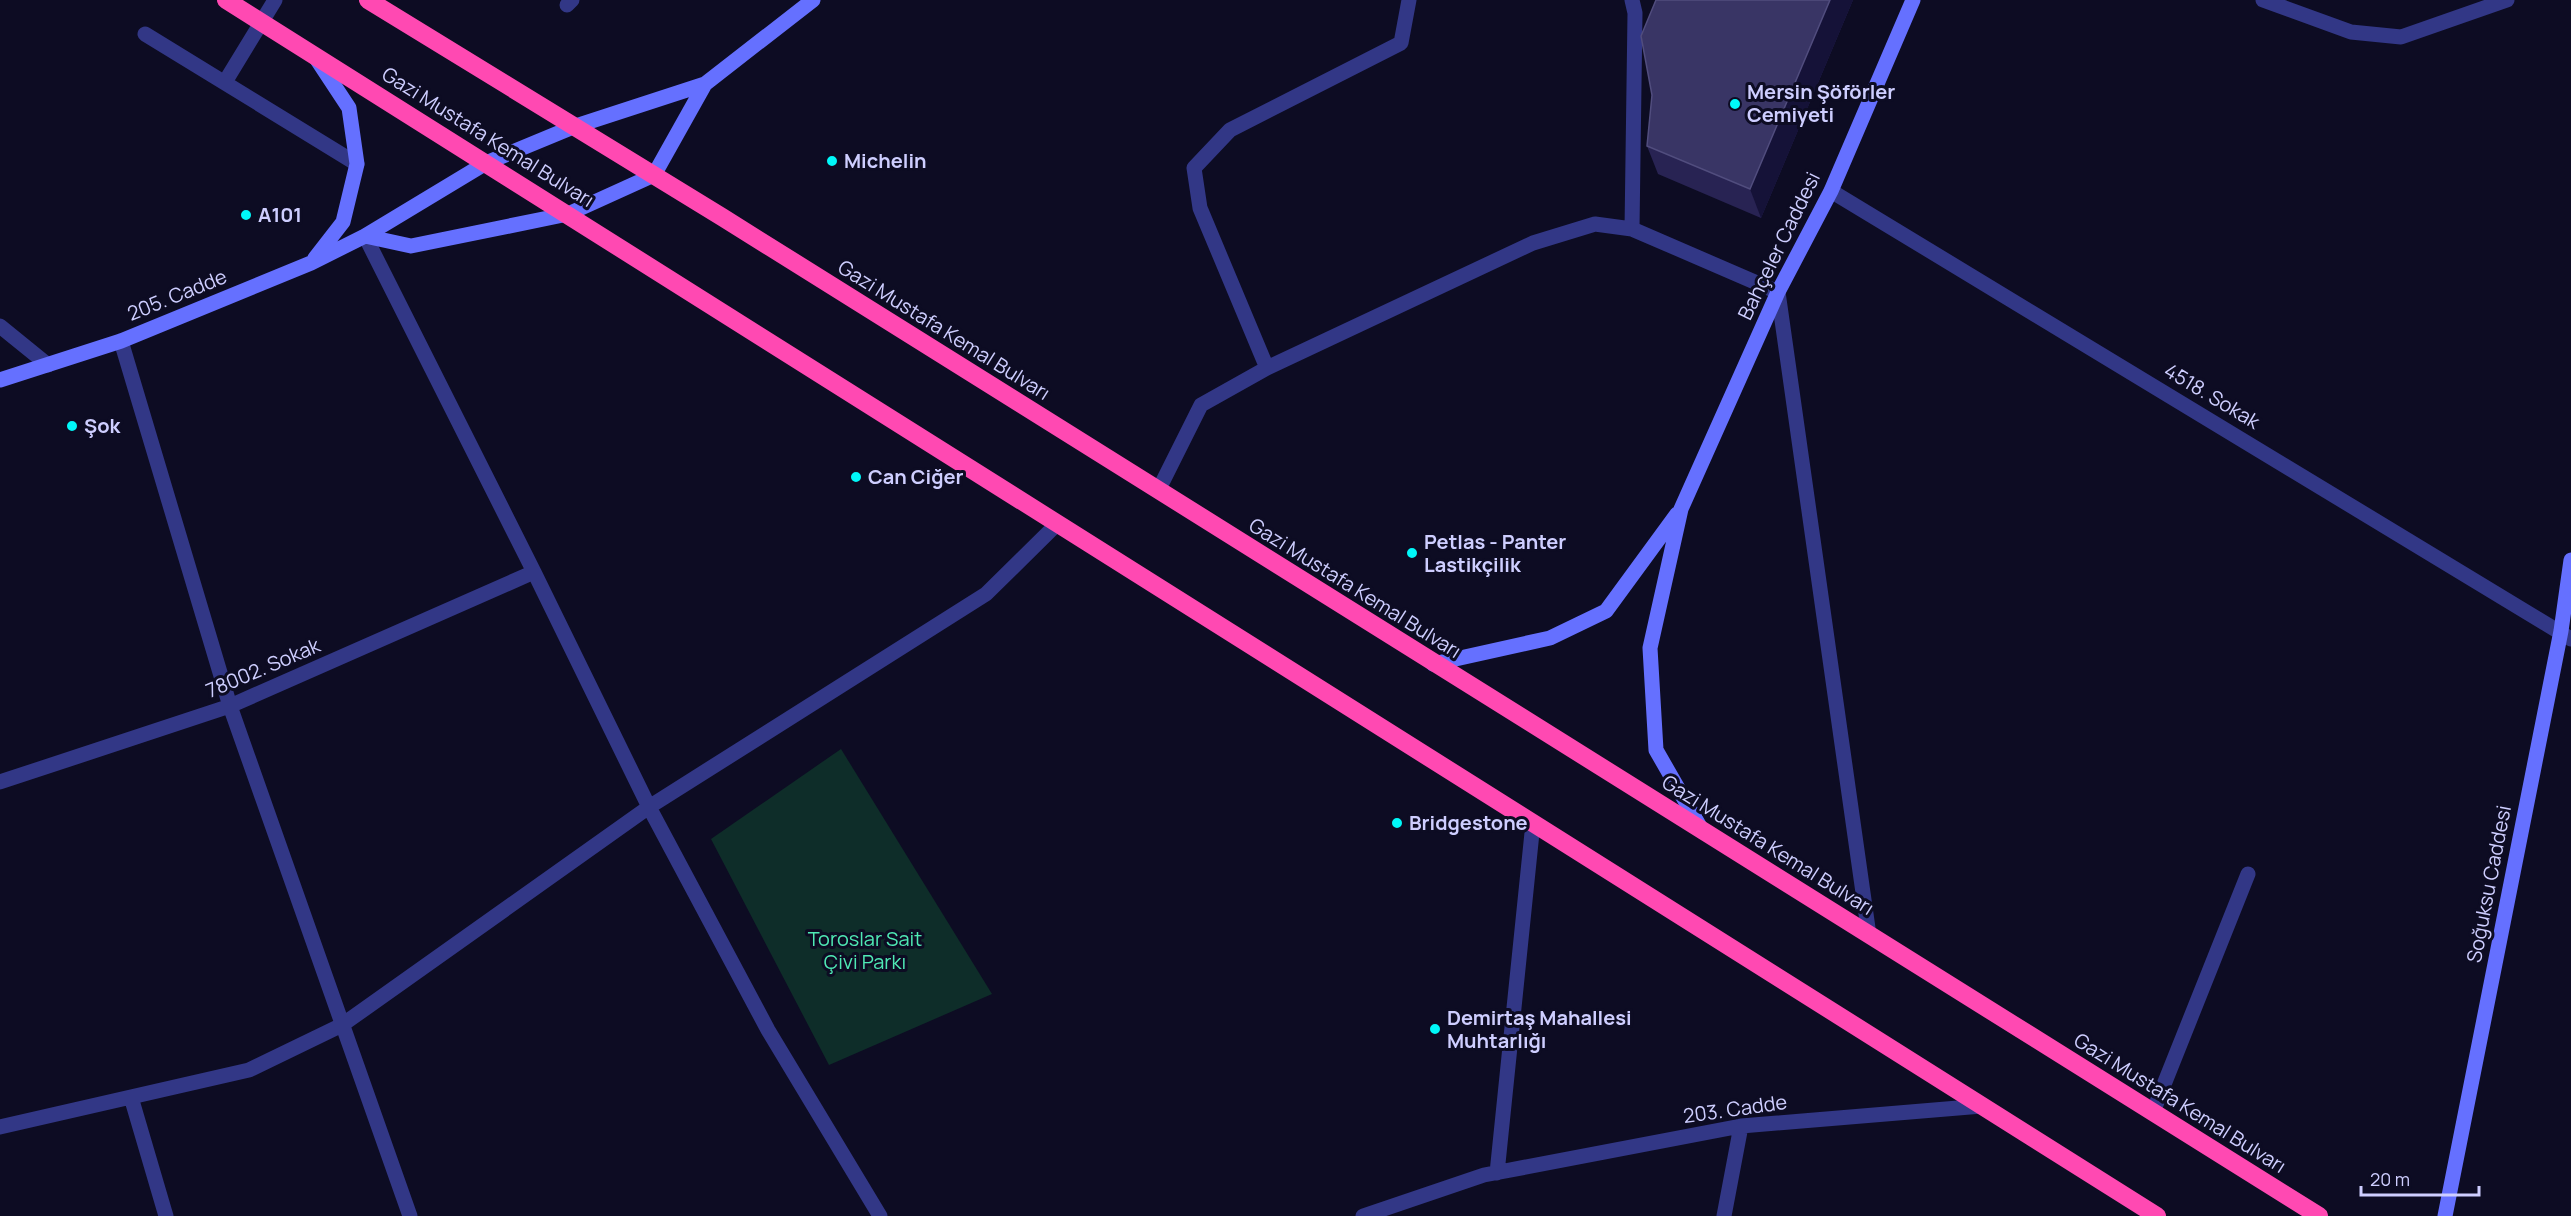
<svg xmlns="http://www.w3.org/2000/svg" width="2571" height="1216" font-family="Manrope,sans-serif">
	<rect width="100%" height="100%" fill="#0d0c23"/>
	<path fill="#0e2d29" d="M 841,749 L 992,994 L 829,1065 L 711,839 Z"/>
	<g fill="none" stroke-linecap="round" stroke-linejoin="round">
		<path stroke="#323786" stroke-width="15" d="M 2263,0 L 2351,32 L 2401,37 L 2507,0
			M 567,5 L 572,0
			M 145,34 L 357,164
			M 225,82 L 275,0
			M 1831,191 L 2571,639
			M 1632,229 L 1635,13 L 1632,0
			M 365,236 L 534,572 L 649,807 L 768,1030 L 880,1216
			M 0,326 L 48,365
			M 121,341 L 230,706 L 410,1216
			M 1267,368 L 1200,208 L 1194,168 L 1230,130 L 1401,43 L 1409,0
			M 1158,491 L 1201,405 L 1267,368 L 1533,243 L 1595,224 L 1632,229 L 1778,292 L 1869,935
			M 0,782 L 230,706 L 534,572
			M 131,1097 L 166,1216
			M 2153,1112 L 2248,874
			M 0,1127 L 249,1070 L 342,1025 L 649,807 L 986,594 L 1058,523
			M 1497,1173 L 1533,823
			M 1363,1216 L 1484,1175 L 1741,1126 L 1982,1106
			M 1724,1216 L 1741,1126"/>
		<path stroke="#6570ff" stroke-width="15" d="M 365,236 L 411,246 L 568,214 L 654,175 L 705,84
			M 315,258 L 343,222 L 357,164 L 349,108 L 316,58
			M 0,380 L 121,341 L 311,263 L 365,236 L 486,163 L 573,127 L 705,84 L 813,0
			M 1433,664 L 1550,638 L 1606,611 L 1677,514
			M 1703,832 L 1656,750 L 1650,648 L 1681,509 L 1778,292 L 1831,191 L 1913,0
			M 2445,1216 L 2561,631 L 2571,560"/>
		<path stroke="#ff49b2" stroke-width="18" d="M 226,0 L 2157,1216
			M 368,0 L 722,217 L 2319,1216"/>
	</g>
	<path fill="#282353" d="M 1656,0 L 1853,0 L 1761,218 L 1658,174 L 1647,146 L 1652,95 Z"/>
	<path fill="#151238" d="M 1830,0 L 1853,0 L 1761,218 L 1750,189 Z"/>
	<path fill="#393565" stroke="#514d7e" stroke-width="1.5" d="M 1656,0 L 1830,0 L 1750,189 L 1647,146 L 1652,95 L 1641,36 Z"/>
	<g fill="#00f8f9" stroke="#0d0c23" stroke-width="2">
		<circle cx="1735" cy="104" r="6"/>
		<circle cx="832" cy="161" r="6"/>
		<circle cx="246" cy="215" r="6"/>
		<circle cx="72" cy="426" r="6"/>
		<circle cx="856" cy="477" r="6"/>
		<circle cx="1412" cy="553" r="6"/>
		<circle cx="1397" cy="823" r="6"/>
		<circle cx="1435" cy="1029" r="6"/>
	</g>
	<g text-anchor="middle" stroke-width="6" stroke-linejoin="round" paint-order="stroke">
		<g font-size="20" font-weight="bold" fill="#ceceff" stroke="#0d0c23" text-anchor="start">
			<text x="1747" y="99">Mersin Şöförler<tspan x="1747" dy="23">Cemiyeti</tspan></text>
			<text x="844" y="168">Michelin</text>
			<text x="258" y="222">A101</text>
			<text x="84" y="433">Şok</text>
			<text x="868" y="484">Can Ciğer</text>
			<text x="1424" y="549">Petlas - Panter<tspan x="1424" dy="23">Lastikçilik</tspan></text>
			<text x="1409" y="830">Bridgestone</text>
			<text x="1447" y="1025">Demirtaş Mahallesi<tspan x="1447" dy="23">Muhtarlığı</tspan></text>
		</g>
		<g font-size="20" fill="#ceceff" stroke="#0d0c23">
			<text transform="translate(488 137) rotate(32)" y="7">Gazi Mustafa Kemal Bulvarı</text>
			<text transform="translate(1779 246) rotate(-64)" y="7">Bahçeler Caddesi</text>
			<text transform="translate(177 295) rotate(-22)" y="7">205. Cadde</text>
			<text transform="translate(944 330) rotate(32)" y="7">Gazi Mustafa Kemal Bulvarı</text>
			<text transform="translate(2212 396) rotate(31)" y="7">4518. Sokak</text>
			<text transform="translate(1355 588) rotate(32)" y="7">Gazi Mustafa Kemal Bulvarı</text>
			<text transform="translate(263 668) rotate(-23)" y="7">78002. Sokak</text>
			<text transform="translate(1768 845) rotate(32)" y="7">Gazi Mustafa Kemal Bulvarı</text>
			<text transform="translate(2489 884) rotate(-79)" y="7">Soğuksu Caddesi</text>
			<text transform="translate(2180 1103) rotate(32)" y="7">Gazi Mustafa Kemal Bulvarı</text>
			<text transform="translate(1735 1109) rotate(-8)" y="7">203. Cadde</text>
		</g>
		<g font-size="20" fill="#4fe9b4" stroke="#0d0c23">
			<text x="865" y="946">Toroslar Sait<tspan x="865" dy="23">Çivi Parkı</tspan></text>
		</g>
	</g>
	<path d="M2361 1186v9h118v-9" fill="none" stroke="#ceceff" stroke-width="3"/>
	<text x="2370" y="1186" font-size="18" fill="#ceceff" stroke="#0d0c23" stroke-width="4.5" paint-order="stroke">20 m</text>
</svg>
